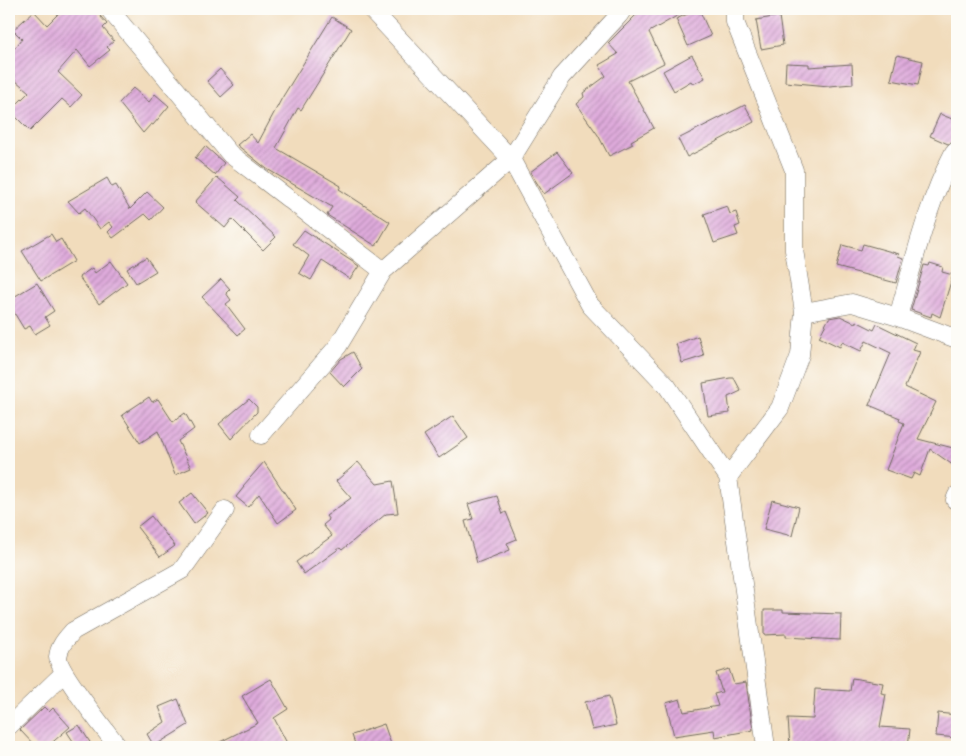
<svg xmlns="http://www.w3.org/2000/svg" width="966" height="756" font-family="'Comic Neue',sans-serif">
	<defs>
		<pattern id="building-hatch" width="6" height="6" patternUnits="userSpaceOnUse" patternTransform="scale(1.25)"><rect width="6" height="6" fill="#dfabdc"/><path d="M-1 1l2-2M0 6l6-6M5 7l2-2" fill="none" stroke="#b58bb3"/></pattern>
	</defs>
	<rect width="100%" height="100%" fill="#fdfcf7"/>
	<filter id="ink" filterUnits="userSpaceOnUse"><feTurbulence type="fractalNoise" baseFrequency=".02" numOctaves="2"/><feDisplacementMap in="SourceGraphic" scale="10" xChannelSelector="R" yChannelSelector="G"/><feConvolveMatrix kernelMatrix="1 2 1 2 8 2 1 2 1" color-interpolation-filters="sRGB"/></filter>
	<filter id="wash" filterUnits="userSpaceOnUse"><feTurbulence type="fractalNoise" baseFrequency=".0096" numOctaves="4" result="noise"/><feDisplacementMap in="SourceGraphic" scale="20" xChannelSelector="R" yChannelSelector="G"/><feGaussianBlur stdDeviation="1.12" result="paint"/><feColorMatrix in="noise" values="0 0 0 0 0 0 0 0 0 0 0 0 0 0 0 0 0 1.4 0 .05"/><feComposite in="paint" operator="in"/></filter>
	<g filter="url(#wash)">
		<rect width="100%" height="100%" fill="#f1dcbc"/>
		<g id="blocks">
			<path fill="url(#building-hatch)" d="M 63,9 L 94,9 L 107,24 L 103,28 L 114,41 L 107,47 L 110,50 L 90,66 L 77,50 L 58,72 L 82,95 L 71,107 L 62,99 L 30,131 L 10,111 L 29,92 L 9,75 L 9,55 L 22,39 L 13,30 L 34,11 L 47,25 Z
				M 647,9 L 689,9 L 649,32 L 664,63 L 628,81 L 654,128 L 631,141 L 633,144 L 609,156 L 598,135 L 576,104 L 584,97 L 583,93 L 606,76 L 599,65 L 618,54 L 608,43 L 636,15 Z
				M 699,9 L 711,36 L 688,46 L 676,19 Z
				M 779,16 L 783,45 L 761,49 L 756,20 Z
				M 332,17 L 351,29 L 301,110 L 298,108 L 276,148 L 341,186 L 339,189 L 390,222 L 376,246 L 327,215 L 332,207 L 267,169 L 237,145 L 250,134 L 258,143 L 282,98 Z
				M 692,55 L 705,78 L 693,84 L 691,81 L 674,91 L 663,71 Z
				M 897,55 L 923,61 L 918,85 L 891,80 Z
				M 786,63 L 809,64 L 809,67 L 852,64 L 853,84 L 829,86 L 785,82 Z
				M 220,69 L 234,85 L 221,97 L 207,81 Z
				M 133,88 L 149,102 L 155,94 L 169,106 L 153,125 L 151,124 L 143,133 L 119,103 Z
				M 745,105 L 754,122 L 687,157 L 678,139 Z
				M 940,114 L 957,121 L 957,138 L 956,142 L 948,144 L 930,136 Z
				M 205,146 L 224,163 L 215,175 L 195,158 Z
				M 557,152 L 573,173 L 544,194 L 530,172 Z
				M 217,177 L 240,197 L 237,200 L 276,237 L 263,250 L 232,219 L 225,228 L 195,202 Z
				M 107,178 L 112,187 L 116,185 L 130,209 L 147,192 L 163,207 L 151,220 L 145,214 L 113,238 L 108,232 L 113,227 L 109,222 L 100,229 L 85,208 L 79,213 L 68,201 Z
				M 727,206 L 730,214 L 736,212 L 740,225 L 735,227 L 738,235 L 714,243 L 704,214 Z
				M 304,230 L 359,266 L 350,279 L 322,261 L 311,280 L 299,273 L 309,256 L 293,244 Z
				M 51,234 L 56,242 L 61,239 L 74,261 L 41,281 L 22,251 Z
				M 863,244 L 899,254 L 898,256 L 903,258 L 896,283 L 836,267 L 842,245 L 861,250 Z
				M 146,257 L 156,271 L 136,283 L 127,269 Z
				M 111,261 L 127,283 L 99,304 L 79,277 L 92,268 L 95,273 Z
				M 930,263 L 943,267 L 942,272 L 953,275 L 940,317 L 932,313 L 931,317 L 911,310 L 924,265 L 929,266 Z
				M 221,279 L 230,289 L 226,293 L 231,300 L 226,304 L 245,329 L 238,335 L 202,297 Z
				M 37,283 L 54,311 L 45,317 L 50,325 L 35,334 L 30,326 L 24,329 L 10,306 L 15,303 L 12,298 Z
				M 840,316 L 855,323 L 856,321 L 874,330 L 877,324 L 916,343 L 913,350 L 920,352 L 905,387 L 936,402 L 918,439 L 957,449 L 957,468 L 930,449 L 920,476 L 914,473 L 911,479 L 886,470 L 904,423 L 899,421 L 900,418 L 869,405 L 891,353 L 866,341 L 861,351 L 842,342 L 840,347 L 819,337 L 829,318 Z
				M 698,336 L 704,356 L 682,363 L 676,344 Z
				M 353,352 L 362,369 L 344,387 L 330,372 L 341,359 Z
				M 730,378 L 734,378 L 741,391 L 728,397 L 730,413 L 708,416 L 703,383 Z
				M 149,397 L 152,402 L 158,399 L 173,422 L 185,413 L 194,429 L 178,441 L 191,468 L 175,475 L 158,431 L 140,443 L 122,415 Z
				M 249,399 L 257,407 L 257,412 L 231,439 L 219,424 Z
				M 453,416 L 468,438 L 439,458 L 424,435 Z
				M 264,462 L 296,510 L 278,523 L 259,494 L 248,507 L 236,497 L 244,487 L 243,486 Z
				M 358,462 L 377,484 L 393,481 L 398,513 L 386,514 L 342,550 L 340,548 L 304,574 L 296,562 L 332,536 L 323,525 L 329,520 L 326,516 L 351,498 L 336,481 Z
				M 192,493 L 208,513 L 194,524 L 179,503 Z
				M 497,496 L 503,514 L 506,512 L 517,539 L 507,543 L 510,550 L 477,563 L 465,521 L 473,519 L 468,504 Z
				M 772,500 L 799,507 L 792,536 L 764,529 Z
				M 151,516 L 175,546 L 160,557 L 137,527 Z
				M 764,610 L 783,610 L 783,612 L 841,614 L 840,640 L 786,637 L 786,634 L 764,635 Z
				M 729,669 L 734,684 L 746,682 L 753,730 L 715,737 L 714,730 L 674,736 L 666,703 L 680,699 L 684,712 L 718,706 L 714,694 L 722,692 L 716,673 Z
				M 852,678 L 883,683 L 881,693 L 886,694 L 880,727 L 910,729 L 908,747 L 790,747 L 788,718 L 813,719 L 815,689 L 850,691 Z
				M 271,679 L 288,709 L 274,718 L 289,747 L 210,747 L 258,723 L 242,696 Z
				M 609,696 L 616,725 L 592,730 L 585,702 Z
				M 178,699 L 188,725 L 154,746 L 147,734 L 165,722 L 159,707 Z
				M 44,707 L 49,712 L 53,708 L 70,727 L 47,747 L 36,747 L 20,730 Z
				M 938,713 L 957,715 L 957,738 L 936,736 Z
				M 384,724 L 392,747 L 356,747 L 352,735 Z
				M 79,725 L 93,747 L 77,747 L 67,732 Z"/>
		</g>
	</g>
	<g filter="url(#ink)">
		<use href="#blocks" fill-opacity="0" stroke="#70695e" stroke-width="1"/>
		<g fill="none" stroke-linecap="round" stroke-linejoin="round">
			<defs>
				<path id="minor" d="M 109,9 L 230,154 L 383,271
					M 371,9 L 511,159 L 590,305 L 667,386 L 728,477 L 766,747
					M 804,312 L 852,303 L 898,317 L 957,339
					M 898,317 C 914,261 927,204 954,152 L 957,154
					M 261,435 L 338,346 L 383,271 L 511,159 L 562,77 L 619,15 L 623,9
					M 728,477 L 780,408 L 800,355 L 804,312 L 794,250 L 794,170 L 735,22 L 735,9
					M 955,500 L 957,495
					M 9,726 L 64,673
					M 118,747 C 107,732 58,671 58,657 C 59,646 66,639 73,631 L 182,570 L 225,510"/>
			</defs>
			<use href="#minor" stroke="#70695e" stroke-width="19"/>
			<use href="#minor" stroke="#fff" stroke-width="18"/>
		</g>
	</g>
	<rect width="966" height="756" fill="none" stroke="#fdfcf7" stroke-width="30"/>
</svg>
